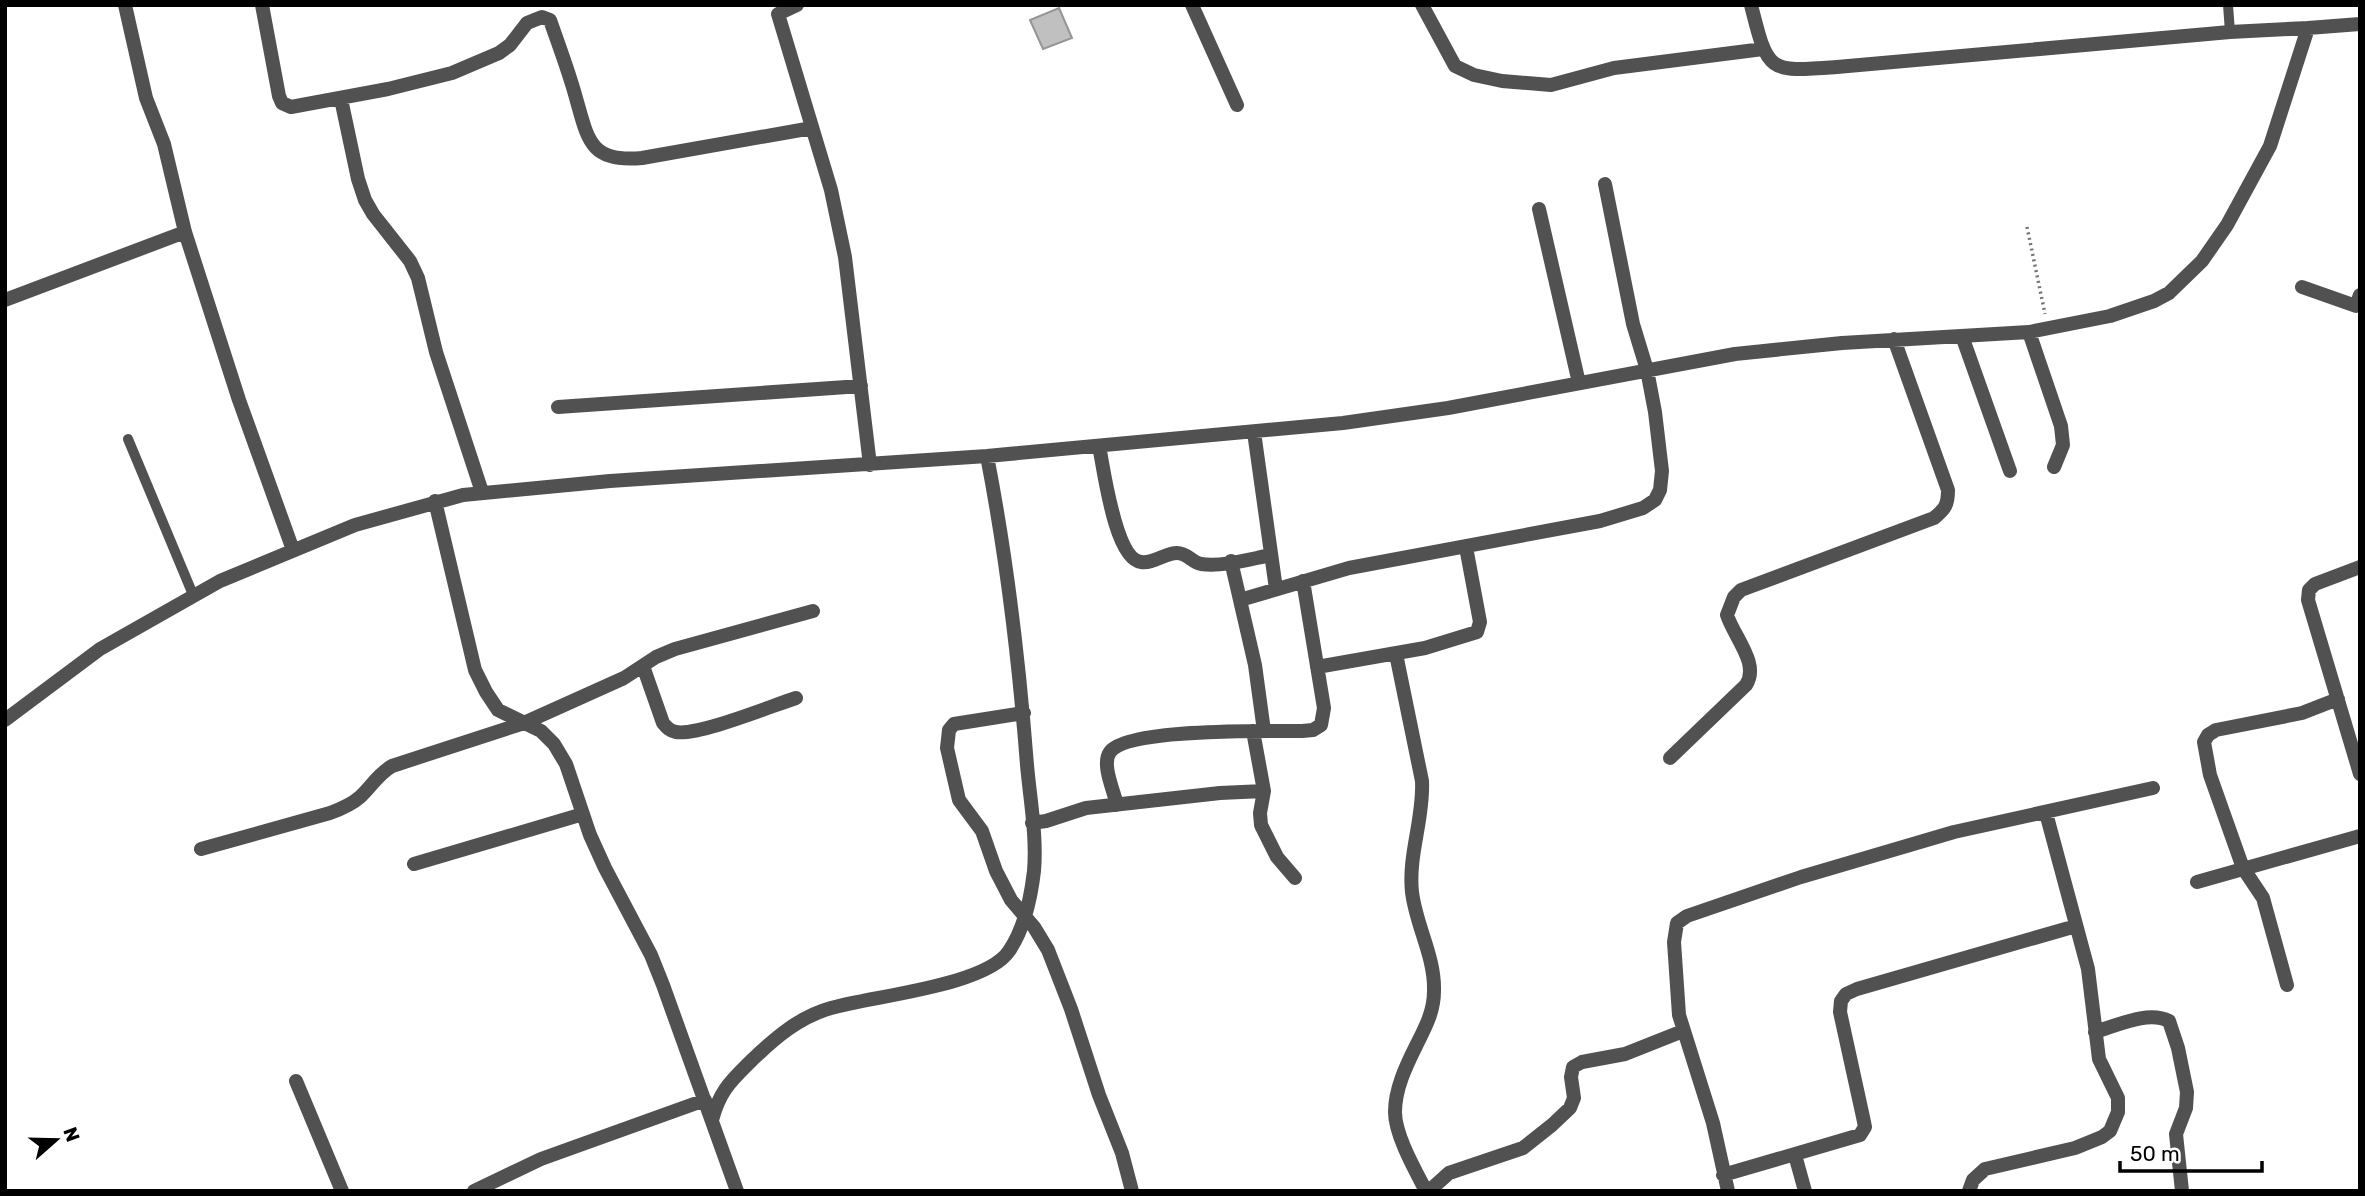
<svg xmlns="http://www.w3.org/2000/svg" width="2365" height="1196" font-family="Rubik,sans-serif">
	<rect width="100%" height="100%" fill="#fff"/>
	<path fill="#c0c0c0" stroke="#959595" stroke-width="2" d="M 1059,8 L 1072,38 L 1043,49 L 1030,20 Z"/>
	<g fill="none" stroke-linecap="round" stroke-linejoin="round">
		<path stroke="#737373" stroke-width="3.5" stroke-dasharray="2 3.5" stroke-linecap="butt" d="M 2027,227 L 2045,314"/>
		<path stroke="#515151" stroke-width="10" d="M 2228,5 L 2230,32
			M 128,439 L 194,597"/>
		<path stroke="#515151" stroke-width="14" d="M 125,5 L 146,98 L 164,144 L 185,232 L 239,400 L 293,550
			M 262,5 L 279,96 L 282,103 L 291,107 L 388,89 L 452,73 L 499,53 L 510,45 L 527,23 L 542,17 L 550,20 C 559,46 569,72 576,98 C 588,140 590,163 642,158 L 812,128
			M 797,5 L 778,14 L 831,190 L 845,257 L 870,465
			M 1192,5 L 1237,105
			M 1422,5 L 1455,66 L 1474,75 L 1502,81 L 1551,85 L 1614,68 L 1763,49
			M 1751,5 C 1768,73 1768,72 1837,67 L 2230,32 L 2308,28
			M 341,99 L 358,179 L 365,200 L 373,214 L 410,261 L 418,278 L 436,352 L 482,492
			M 1539,209 L 1579,383
			M 2302,287 L 2356,306 L 2360,295
			M 5,300 L 185,232
			M 2029,332 L 2061,426 L 2063,445 L 2054,467
			M 1962,336 L 2010,471
			M 558,407 L 861,386
			M 1254,432 L 1276,589
			M 1099,446 C 1104,470 1115,559 1141,562 C 1153,564 1165,553 1177,553 C 1187,553 1192,562 1201,564 C 1223,567 1250,559 1271,555
			M 435,501 L 475,670 L 486,692 L 498,710 L 541,731 L 554,744 L 566,764 L 590,835 L 605,868 L 651,955 L 663,985 L 737,1191
			M 1231,561 L 1255,665 L 1264,731
			M 2360,567 L 2315,584 L 2309,590 L 2308,600 L 2360,774
			M 1240,600 L 1349,568 L 1600,521 L 1643,508 L 1655,500 L 1660,490 L 1662,471 L 1655,412 L 1647,370 L 1633,324 L 1605,184
			M 1396,654 L 1422,781 C 1424,818 1408,855 1412,892 C 1416,926 1435,956 1434,991 C 1434,1012 1425,1028 1416,1046 C 1406,1066 1395,1089 1395,1112 C 1395,1135 1415,1170 1426,1191
			M 643,666 L 663,723 C 667,728 670,731 676,732 C 698,736 771,706 796,698
			M 1317,667 L 1425,648 L 1477,632 L 1480,622 L 1466,547
			M 1024,713 L 954,724 L 949,730 L 947,748 L 959,800 L 982,831 L 996,871 L 1011,900 L 1034,927 L 1048,950 L 1071,1009 L 1099,1095 L 1122,1153 L 1132,1191
			M 5,720 L 100,649 L 220,581 L 355,525 L 463,495 L 610,481 L 987,456 L 1343,423 L 1448,408 L 1735,354 L 1842,343 L 2029,332 L 2110,316 L 2154,301 L 2169,293 L 2202,261 L 2227,225 L 2270,146 L 2308,28 L 2360,24
			M 1253,731 L 1264,791 L 1260,813 L 1261,825 L 1277,857 L 1295,878
			M 1670,758 L 1746,685 C 1760,664 1734,637 1727,615 L 1734,597 L 1741,590 L 1934,518 C 1945,509 1948,505 1948,490 L 1894,339
			M 1117,805 C 1114,791 1101,764 1110,752 C 1127,728 1271,731 1302,731 L 1313,730 L 1321,725 L 1324,708 L 1303,581
			M 1032,823 L 1046,821 L 1086,808 L 1220,793 L 1264,791
			M 201,849 L 330,813 C 341,809 351,805 360,797 C 372,786 377,775 392,766 L 524,723 L 624,678 L 656,657 L 675,649 L 813,611
			M 414,864 L 583,814
			M 2197,882 L 2360,836
			M 2287,985 L 2263,898 L 2243,868 L 2210,775 L 2204,742 L 2208,735 L 2216,730 L 2302,713 L 2338,699
			M 2095,1032 C 2116,1026 2148,1010 2169,1021 L 2178,1048 L 2187,1092 L 2186,1108 L 2176,1134 L 2182,1191
			M 296,1081 L 342,1191
			M 712,1120 C 720,1090 731,1081 752,1060 C 775,1038 799,1017 831,1008 C 872,996 986,986 1009,951 C 1024,929 1031,897 1034,871 C 1037,836 1030,799 1027,765 C 1019,661 1007,559 987,456
			M 1795,1155 L 1805,1191
			M 1723,1175 L 1860,1135 L 1865,1127 L 1863,1117 L 1840,1012 L 1841,1001 L 1846,994 L 1857,989 L 2076,926
			M 474,1191 L 541,1159 L 705,1100
			M 1429,1191 L 1449,1173 L 1523,1148 L 1552,1125 L 1570,1108 L 1574,1098 L 1571,1077 L 1573,1067 L 1582,1062 L 1625,1054 L 1683,1031
			M 1728,1191 L 1713,1123 L 1679,1015 L 1674,942 L 1677,923 L 1687,916 L 1801,877 L 1954,832 L 2153,788
			M 1969,1191 L 1973,1180 L 1985,1169 L 2075,1148 L 2102,1137 L 2110,1131 L 2118,1112 L 2118,1098 L 2099,1059 L 2088,969 L 2046,813"/>
	</g>
	<rect width="2365" height="1196" fill="none" stroke="#000000" stroke-width="14"/>
	<g transform="translate(56 1140) rotate(70)" stroke="#ffffff" stroke-width="5" paint-order="stroke">
	<path d="M0-5L12 26L0 18L-12 26Z" fill="#000000"/>
	<text y="-10" font-size="19" font-weight="bold" text-anchor="middle" fill="#000000">N</text>
	</g>
	<path d="M2120 1161v10h142v-10" fill="none" stroke="#000000" stroke-width="3.5"/>
	<text x="2130" y="1161" font-size="21" fill="#000000" stroke="#ffffff" stroke-width="5" paint-order="stroke">50 m</text>
</svg>
